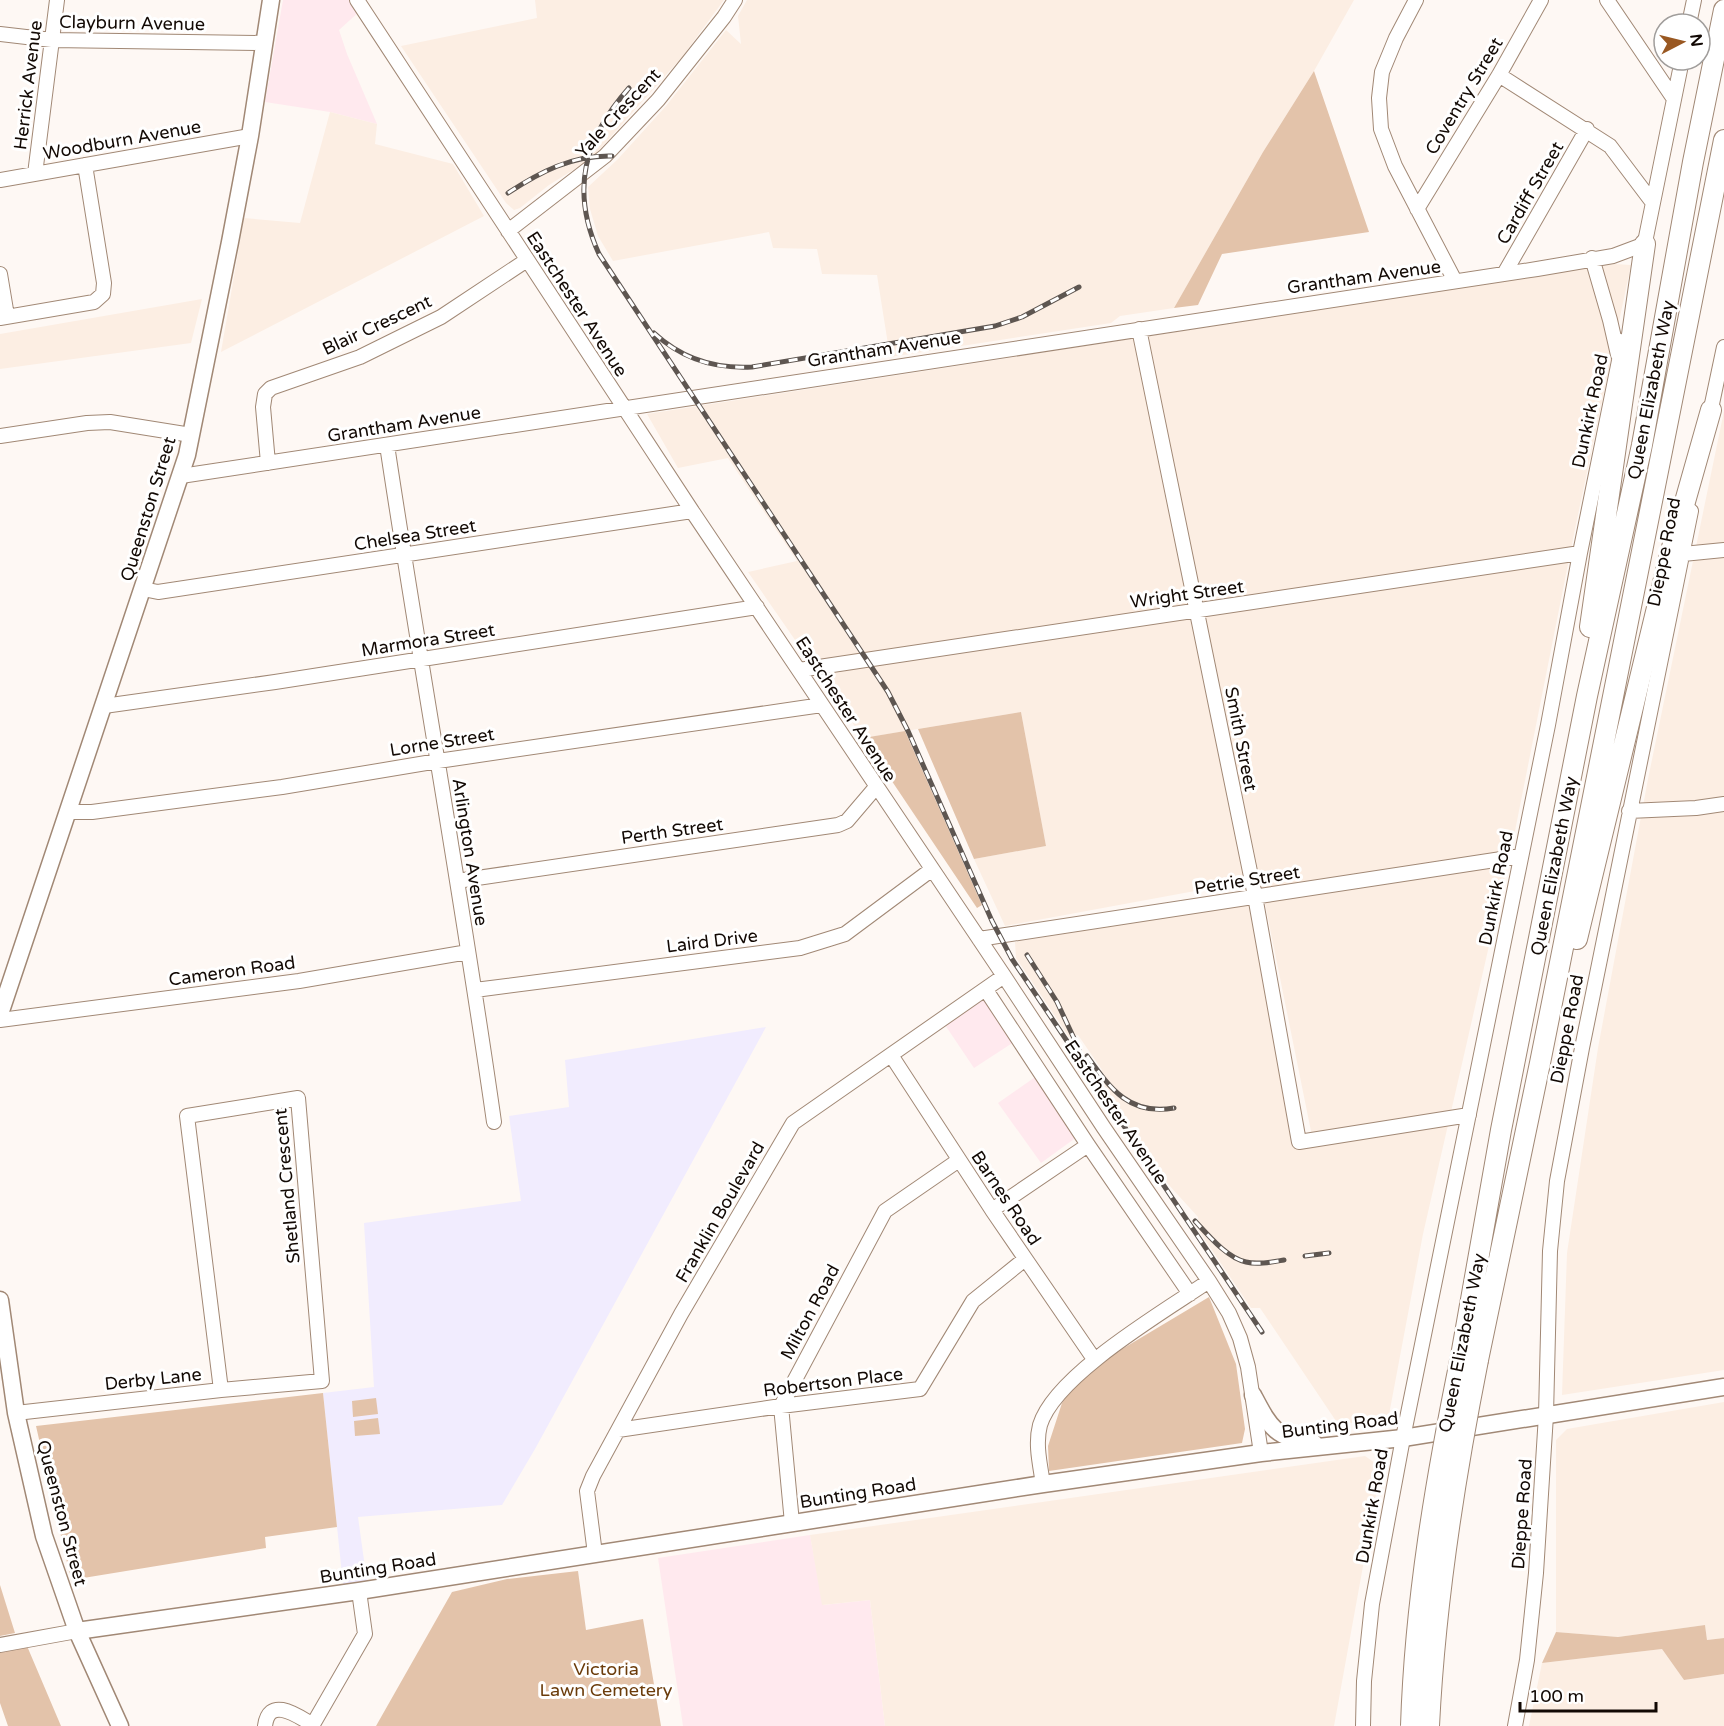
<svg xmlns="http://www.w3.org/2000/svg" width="1724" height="1726" font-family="'Varela Round',sans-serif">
	<rect width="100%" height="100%" fill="#fef8f4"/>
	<path fill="#ffe9ee" d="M 283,0 L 353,0 L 360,11 L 339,30 L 347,54 L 377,124 L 330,112 L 265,102 Z
		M 986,994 L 1017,1040 L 974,1068 L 943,1022 Z
		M 1038,1075 L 1081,1134 L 1041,1163 L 998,1103 Z
		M 810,1535 L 823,1605 L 870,1600 L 885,1726 L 683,1726 L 658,1558 Z"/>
	<path fill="#fceee3" d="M 535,0 L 724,0 L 682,57 L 591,159 L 549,185 L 520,208 L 514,210 L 506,203 L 401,46 L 537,18 Z
		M 747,0 L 1354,0 L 1314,71 L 1263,152 L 1174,308 L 1120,316 L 1111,323 L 890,357 L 877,275 L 822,274 L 817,249 L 773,248 L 769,232 L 613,261 L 598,236 L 590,209 L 588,187 L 618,159 L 666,106 L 726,30 L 741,44 L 738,16 Z
		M 330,112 L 377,124 L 375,144 L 453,164 L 484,216 L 221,352 L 244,218 L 300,223 Z
		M 1614,264 L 1631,265 L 1575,529 L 1513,841 L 1423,1234 L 1388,1420 L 1338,1424 L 1260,1308 L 1251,1308 L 1199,1231 L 1198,1217 L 1168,1184 L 1094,1076 L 1102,1070 L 1078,1035 L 1069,1037 L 1016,958 L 1015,942 L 1249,904 L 1299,1148 L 1314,1146 L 1260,879 L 1005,926 L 974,859 L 1046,846 L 1021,712 L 863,738 L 748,572 L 797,561 L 728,458 L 678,468 L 647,414 Z
		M 202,299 L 191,343 L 0,369 L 0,334 Z
		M 1724,411 L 1724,1370 L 1562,1395 L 1567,1253 L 1598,1048 L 1648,779 Z
		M 1724,1402 L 1724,1638 L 1707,1640 L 1705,1625 L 1618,1637 L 1556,1632 L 1556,1440 L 1567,1429 Z
		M 1365,1456 L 1381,1467 L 1334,1726 L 885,1726 L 870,1600 L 822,1605 L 810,1535 Z
		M 1662,1649 L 1684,1680 L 1724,1674 L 1724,1726 L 1529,1726 L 1542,1663 Z"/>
	<path fill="#f1ecfe" d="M 766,1027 L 535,1449 L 502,1505 L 358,1517 L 367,1582 L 343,1584 L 323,1393 L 374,1387 L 364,1223 L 521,1201 L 509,1116 L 569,1107 L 565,1060 Z"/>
	<path fill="#e3c3aa" d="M 1314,71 L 1369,232 L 1222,254 L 1198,305 L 1174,308 L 1263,152 Z
		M 1021,712 L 1046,846 L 974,859 L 918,729 Z
		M 905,731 L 982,905 L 977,908 L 863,738 Z
		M 1209,1297 L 1236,1364 L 1245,1429 L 1242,1443 L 1049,1471 L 1048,1446 L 1062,1403 L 1082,1373 Z
		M 323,1393 L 337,1527 L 265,1537 L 266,1548 L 71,1580 L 36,1426 Z
		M 376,1398 L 378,1414 L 353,1417 L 352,1401 Z
		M 378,1418 L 380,1434 L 355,1436 L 354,1421 Z
		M 578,1571 L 586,1630 L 643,1619 L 661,1726 L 376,1726 L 452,1592 L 507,1579 Z
		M 0,1585 L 15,1633 L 0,1636 Z
		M 1705,1625 L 1707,1640 L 1724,1638 L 1724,1674 L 1684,1680 L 1662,1649 L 1542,1663 L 1556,1632 L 1618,1637 Z
		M 27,1646 L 61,1726 L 8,1726 L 0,1703 L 0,1652 Z"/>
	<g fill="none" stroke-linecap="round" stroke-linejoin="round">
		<defs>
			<path id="minor" d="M 357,0 L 692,511 L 1004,976 L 1104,1128 L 1209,1281 L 1229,1313 L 1240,1338 L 1248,1367 L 1261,1453
				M 1416,0 L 1396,38 L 1382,72 L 1379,98 L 1381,129 L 1395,166 L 1455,281
				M 1607,0 L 1674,99
				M 1689,24 L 1694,0
				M 0,34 L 52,40 L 264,43
				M 1499,75 L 1610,146 L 1653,203
				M 35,174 L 57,0
				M 0,180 L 250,136
				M 1417,209 L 1499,75 L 1541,0
				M 508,231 L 605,156 L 658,100 L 724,17 L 735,0
				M 1643,252 L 1682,60
				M 1592,258 L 1610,320 L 1618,355
				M 0,274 L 7,316
				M 1504,274 L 1587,129
				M 0,318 L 94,302 L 103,294 L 104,283 L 85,165
				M 1139,329 L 1255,896 L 1299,1142 L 1469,1115
				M 1709,418 L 1724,347
				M 0,436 L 87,423 L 110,422 L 191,435
				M 387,445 C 421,671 462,896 494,1122
				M 268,463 L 263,407 L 265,394 L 271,388 L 360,357 L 441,317 L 527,260
				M 181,476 C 634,409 1085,335 1537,269 L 1613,256 L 1645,244
				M 1683,554 L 1724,550
				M 143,589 L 158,592 L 692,511
				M 799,670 L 1580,553
				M 104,706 L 275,682 L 757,607
				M 1629,811 L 1696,808 L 1724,804
				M 69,812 L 92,812 L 282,787 L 438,761 L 822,705
				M 457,881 L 838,825 L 847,821 L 876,787
				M 979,939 L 1521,856
				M 475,990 L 800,948 L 845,934 L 931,870
				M 986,990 L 1088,1145 L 1190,1294
				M 0,1020 L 299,981 L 468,952
				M 891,1055 L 992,1210 L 1094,1359
				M 992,1210 L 1088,1145
				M 16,1413 L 221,1390 L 322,1381 L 298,1098 L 187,1116 L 221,1390
				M 618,1430 L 781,1406 L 920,1389 L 973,1301 L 1025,1259
				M 1043,1484 C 1040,1464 1035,1444 1040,1425 C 1055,1375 1165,1311 1209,1281
				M 792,1523 L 781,1406 L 885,1211 L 959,1160
				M 595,1554 L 587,1491 L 593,1476 L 681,1314 L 793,1123 L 1004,976
				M 0,1645 L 77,1631
				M 265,1726 C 269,1695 298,1716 313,1725
				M 312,1726 L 365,1634 L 359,1591
				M 1363,1726 L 1364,1681 L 1372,1604 L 1403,1438 L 1548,725 L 1580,553 L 1623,341
				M 1515,1726 L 1527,1660 L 1536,1573 L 1546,1415 L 1550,1251 L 1557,1181 L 1582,1048 L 1691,511"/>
			<path id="major" d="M 0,1014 L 187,455 L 230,242 L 250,136 L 271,0
				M 0,1300 L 16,1413 L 44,1536 L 77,1631 L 120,1726
				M 1253,1395 C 1270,1427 1275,1439 1314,1443
				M 77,1631 L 359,1591 L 1043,1484 L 1261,1453 L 1403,1438 L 1724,1387"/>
			<path id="highway" d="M 1590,627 L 1645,244
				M 1577,939 L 1669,558 L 1711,410
				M 1461,1356 L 1501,1130 L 1587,696 L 1642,445 L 1693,162 L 1724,10
				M 1478,1360 L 1540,1063 L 1724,140"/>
		</defs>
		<use href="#minor" stroke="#a18875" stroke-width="16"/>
		<use href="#major" stroke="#a18875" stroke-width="19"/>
		<use href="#highway" stroke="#a18875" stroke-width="22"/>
		<use href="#minor" stroke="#fff" stroke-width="14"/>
		<use href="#major" stroke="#fff" stroke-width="16"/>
		<use href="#highway" stroke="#fff" stroke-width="20"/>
		<defs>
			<path id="rail" d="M 629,88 C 584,139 570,190 599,254 L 888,692 L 908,731 L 992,921 L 1012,959 L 1262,1332
				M 508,193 C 540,172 572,155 612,156
				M 654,333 C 682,359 714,369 752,367 L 995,326 L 1022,317 L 1079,287
				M 1027,955 L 1057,1002 L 1079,1049
				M 1087,1056 C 1110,1088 1129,1116 1174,1108
				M 1195,1221 C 1208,1235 1227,1258 1246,1262 C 1258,1265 1272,1262 1284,1260
				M 1305,1256 L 1329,1253"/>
		</defs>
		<use href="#rail" stroke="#5e5651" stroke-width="5"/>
		<use href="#rail" stroke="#fff" stroke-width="3" stroke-dasharray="9" stroke-linecap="butt"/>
		<defs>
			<path id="highway-bridge" d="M 1411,1726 C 1415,1601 1436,1478 1461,1356
				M 1429,1726 C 1435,1602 1454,1481 1478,1360"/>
		</defs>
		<use href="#highway-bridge" stroke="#a18875" stroke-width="22" stroke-linecap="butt"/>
		<use href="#highway-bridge" stroke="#fff" stroke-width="20"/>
	</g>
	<g text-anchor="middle" stroke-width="6" stroke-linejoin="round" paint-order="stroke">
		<g font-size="18" fill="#120904" stroke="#fff">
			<text transform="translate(132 23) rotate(1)" y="6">Clayburn Avenue</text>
			<text transform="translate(28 85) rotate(-83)" y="6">Herrick Avenue</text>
			<text transform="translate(1464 96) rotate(-59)" y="6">Coventry Street</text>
			<text transform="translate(618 113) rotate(-47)" y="6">Yale Crescent</text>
			<text transform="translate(122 140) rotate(-10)" y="6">Woodburn Avenue</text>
			<text transform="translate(1530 193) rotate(-60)" y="6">Cardiff Street</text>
			<text transform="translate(1364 277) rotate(-8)" y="6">Grantham Avenue</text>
			<text transform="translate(577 304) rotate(57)" y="6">Eastchester Avenue</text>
			<text transform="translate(377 325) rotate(-25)" y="6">Blair Crescent</text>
			<text transform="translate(884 349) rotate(-9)" y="6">Grantham Avenue</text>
			<text transform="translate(1651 390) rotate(-79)" y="6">Queen Elizabeth Way</text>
			<text transform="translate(1590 411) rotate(-78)" y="6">Dunkirk Road</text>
			<text transform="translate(404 424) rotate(-9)" y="6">Grantham Avenue</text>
			<text transform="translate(148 509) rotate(-73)" y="6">Queenston Street</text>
			<text transform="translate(415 535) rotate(-9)" y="6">Chelsea Street</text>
			<text transform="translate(1664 552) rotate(-79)" y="6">Dieppe Road</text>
			<text transform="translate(1187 594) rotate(-8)" y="6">Wright Street</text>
			<text transform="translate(428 640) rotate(-9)" y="6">Marmora Street</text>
			<text transform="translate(846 709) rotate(57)" y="6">Eastchester Avenue</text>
			<text transform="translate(1241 739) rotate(79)" y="6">Smith Street</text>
			<text transform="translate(442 742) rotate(-9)" y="6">Lorne Street</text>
			<text transform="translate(672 831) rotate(-8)" y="6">Perth Street</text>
			<text transform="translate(470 852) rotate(81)" y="6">Arlington Avenue</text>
			<text transform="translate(1554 866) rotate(-79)" y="6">Queen Elizabeth Way</text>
			<text transform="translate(1247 880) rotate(-9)" y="6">Petrie Street</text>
			<text transform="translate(1496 888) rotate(-79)" y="6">Dunkirk Road</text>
			<text transform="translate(712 941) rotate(-7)" y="6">Laird Drive</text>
			<text transform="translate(232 971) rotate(-8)" y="6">Cameron Road</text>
			<text transform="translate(1567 1029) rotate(-79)" y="6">Dieppe Road</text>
			<text transform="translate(1116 1112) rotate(56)" y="6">Eastchester Avenue</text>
			<text transform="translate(287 1186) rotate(-95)" y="6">Shetland Crescent</text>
			<text transform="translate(1006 1198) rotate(56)" y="6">Barnes Road</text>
			<text transform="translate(720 1212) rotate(-60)" y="6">Franklin Boulevard</text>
			<text transform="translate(810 1312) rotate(-62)" y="6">Milton Road</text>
			<text transform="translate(1462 1343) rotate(-79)" y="6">Queen Elizabeth Way</text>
			<text transform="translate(153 1379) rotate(-6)" y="6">Derby Lane</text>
			<text transform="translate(833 1382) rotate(-7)" y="6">Robertson Place</text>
			<text transform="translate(1340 1425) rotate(-7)" y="6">Bunting Road</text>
			<text transform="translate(858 1493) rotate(-9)" y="6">Bunting Road</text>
			<text transform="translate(1372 1506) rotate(-80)" y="6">Dunkirk Road</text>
			<text transform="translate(62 1513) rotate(75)" y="6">Queenston Street</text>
			<text transform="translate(1522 1514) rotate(-86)" y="6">Dieppe Road</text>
			<text transform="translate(378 1568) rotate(-9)" y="6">Bunting Road</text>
		</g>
		<g font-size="18" fill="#6b3c0b" stroke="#fff">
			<text x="606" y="1675">Victoria<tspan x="606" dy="21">Lawn Cemetery</tspan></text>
		</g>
	</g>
	<g transform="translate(1682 42) rotate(83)"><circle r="28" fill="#ffffff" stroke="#a09d9b" stroke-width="1.5"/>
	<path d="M0-4.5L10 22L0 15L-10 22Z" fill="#995822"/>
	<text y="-9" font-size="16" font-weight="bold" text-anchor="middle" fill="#120904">N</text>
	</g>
	<path d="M1520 1702v9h136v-9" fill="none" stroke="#120904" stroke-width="3"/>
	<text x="1529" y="1702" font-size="18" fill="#120904" stroke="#ffffff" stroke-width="4.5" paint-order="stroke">100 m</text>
</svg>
